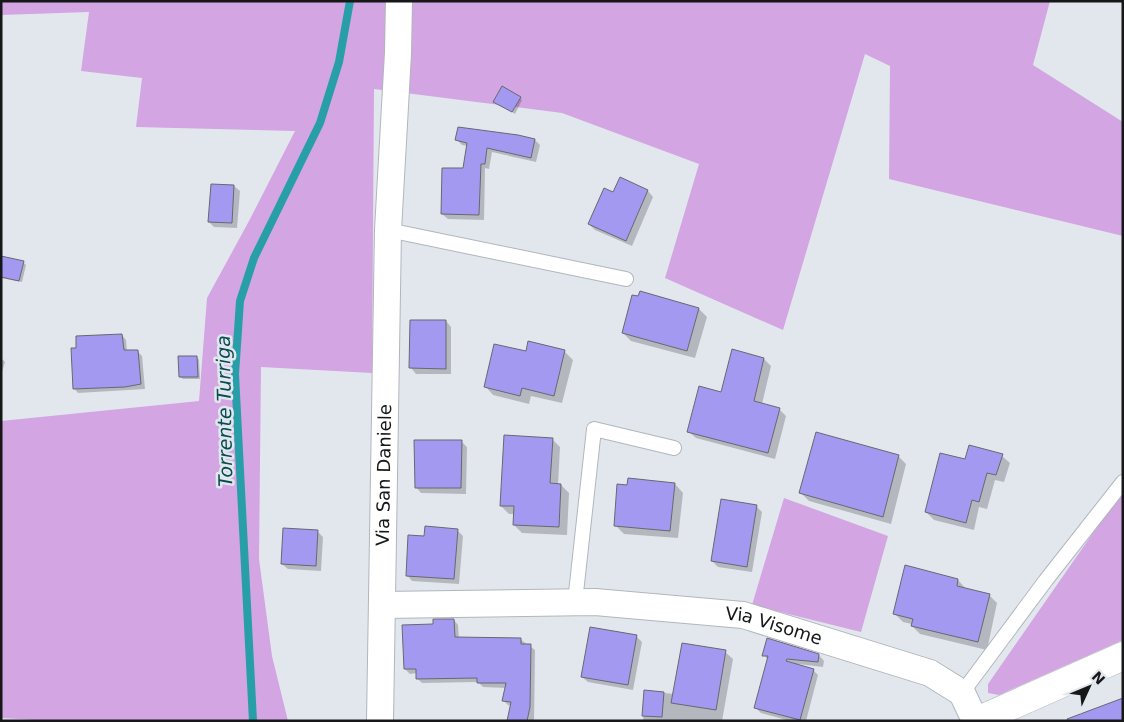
<svg xmlns="http://www.w3.org/2000/svg" width="1124" height="722" font-family="'DejaVu Sans',sans-serif">
	<rect width="100%" height="100%" fill="#e2e7ee"/>
	<path fill="#d3a5e2" d="M 1,1 L 1050,1 L 1033,65 L 1123,122 L 1123,236 L 889,179 L 890,66 L 865,54 L 783,330 L 665,278 L 699,164 L 562,113 L 374,89 L 372,373 L 261,367 L 259,559 L 272,656 L 288,721 L 53,721 L 1,718 L 1,421 L 199,401 L 207,298 L 249,221 L 295,131 L 136,127 L 142,78 L 81,71 L 89,12 L 1,15 Z
		M 1123,494 L 1123,640 L 999,695 L 988,693 L 988,684 L 1102,520 Z
		M 784,498 L 888,536 L 861,632 L 752,605 Z"/>
	<path fill="#0003" d="M 520,98 L 522,100 L 515,114 L 495,102 Z
		M 457,140 L 535,140 L 540,145 L 536,162 L 492,152 L 489,169 L 485,168 L 484,220 L 448,219 L 442,214 L 465,169 L 468,146 L 462,145 Z
		M 212,185 L 234,186 L 240,191 L 237,228 L 214,227 L 209,222 Z
		M 648,191 L 653,197 L 632,246 L 595,230 L 589,224 L 614,193 Z
		M 1,257 L 23,262 L 26,265 L 22,282 L 1,278 Z
		M 640,293 L 699,309 L 707,317 L 695,358 L 631,341 L 623,333 Z
		M 446,321 L 451,327 L 451,374 L 416,374 L 411,368 Z
		M 122,335 L 126,340 L 127,351 L 137,351 L 142,356 L 145,389 L 78,393 L 74,388 Z
		M 564,351 L 573,360 L 562,403 L 531,396 L 529,404 L 493,395 L 485,386 L 526,353 Z
		M 733,351 L 764,359 L 771,366 L 762,404 L 779,409 L 786,416 L 775,459 L 696,438 L 688,431 L 722,394 Z
		M 197,357 L 199,360 L 200,379 L 183,379 L 180,377 Z
		M 1,358 L 5,362 L 1,375 Z
		M 552,439 L 560,447 L 558,485 L 561,485 L 569,493 L 567,535 L 522,533 L 514,525 L 514,514 L 509,514 L 501,506 Z
		M 461,441 L 467,447 L 466,494 L 421,493 L 416,487 Z
		M 898,456 L 906,464 L 891,524 L 809,501 L 801,493 Z
		M 1002,456 L 1010,463 L 1004,482 L 995,480 L 987,509 L 979,507 L 974,530 L 934,520 L 926,512 L 965,461 Z
		M 675,484 L 683,493 L 678,538 L 624,534 L 616,526 Z
		M 756,506 L 762,512 L 752,572 L 718,567 L 712,561 Z
		M 457,530 L 463,536 L 459,584 L 412,581 L 407,575 L 425,537 Z
		M 317,531 L 323,537 L 321,571 L 288,569 L 282,564 Z
		M 958,580 L 966,589 L 989,595 L 997,603 L 987,650 L 920,634 L 912,626 L 912,624 L 903,622 L 894,613 Z
		M 454,620 L 458,625 L 459,639 L 520,639 L 535,650 L 534,721 L 509,721 L 512,706 L 508,705 L 503,700 L 506,688 L 483,687 L 478,682 L 422,683 L 417,678 L 417,673 L 410,674 L 405,669 L 434,625 Z
		M 636,636 L 642,642 L 633,690 L 588,682 L 582,677 Z
		M 725,652 L 733,659 L 722,721 L 643,721 L 646,691 L 674,694 Z
		M 764,655 L 819,655 L 824,661 L 823,667 L 798,664 L 797,665 L 813,670 L 818,675 L 806,721 L 790,721 L 761,713 L 756,708 L 768,660 Z"/>
	<g fill="none" stroke-linecap="round" stroke-linejoin="round">
		<path stroke="#289fa8" stroke-width="8" d="M 253,721 L 235,374 L 240,301 L 254,258 L 320,123 L 339,62 L 350,1"/>
	</g>
	<path fill="#a499f1" stroke="#68676f" d="M 502,86 L 521,97 L 512,112 L 493,102 Z
		M 458,127 L 518,135 L 535,139 L 531,158 L 487,148 L 485,164 L 481,164 L 479,215 L 441,214 L 442,168 L 463,168 L 467,143 L 455,140 Z
		M 620,177 L 648,190 L 626,241 L 588,224 L 604,188 L 613,192 Z
		M 211,184 L 234,185 L 232,223 L 208,222 Z
		M 1,256 L 24,261 L 19,281 L 1,277 Z
		M 640,291 L 699,308 L 687,351 L 622,333 L 632,295 L 638,296 Z
		M 410,320 L 446,320 L 446,369 L 409,368 Z
		M 122,334 L 124,350 L 138,350 L 141,384 L 125,387 L 73,389 L 71,348 L 76,348 L 76,336 Z
		M 528,341 L 565,350 L 554,396 L 522,388 L 520,396 L 484,387 L 494,344 L 526,351 Z
		M 732,349 L 764,358 L 754,401 L 780,408 L 768,453 L 687,432 L 699,386 L 721,392 Z
		M 178,356 L 197,356 L 198,377 L 179,377 Z
		M 816,432 L 899,455 L 883,517 L 799,493 Z
		M 504,435 L 553,438 L 550,483 L 561,484 L 559,527 L 513,525 L 514,506 L 500,506 Z
		M 414,440 L 462,440 L 461,488 L 415,488 Z
		M 969,445 L 1003,454 L 996,475 L 987,473 L 979,502 L 972,500 L 966,523 L 925,512 L 940,453 L 965,459 Z
		M 628,478 L 675,483 L 670,531 L 614,526 L 617,484 L 627,485 Z
		M 721,499 L 757,505 L 747,567 L 711,561 Z
		M 425,526 L 458,529 L 454,579 L 406,576 L 408,535 L 424,536 Z
		M 283,528 L 318,530 L 316,566 L 281,564 Z
		M 905,565 L 958,579 L 957,586 L 990,594 L 978,642 L 911,626 L 913,619 L 893,614 Z
		M 433,619 L 454,619 L 455,637 L 521,638 L 521,644 L 531,644 L 530,707 L 527,721 L 507,721 L 511,702 L 502,701 L 506,683 L 477,683 L 477,678 L 416,679 L 416,669 L 404,669 L 402,625 L 433,624 Z
		M 590,627 L 637,635 L 628,685 L 581,677 Z
		M 767,638 L 819,654 L 818,662 L 787,659 L 786,661 L 814,669 L 800,720 L 754,708 L 768,656 L 762,656 Z
		M 682,643 L 726,650 L 716,710 L 671,703 Z
		M 644,690 L 664,692 L 662,717 L 642,716 Z
		M 1123,698 L 1123,721 L 1068,721 L 1067,719 Z"/>
	<g fill="none" stroke-linecap="round" stroke-linejoin="round">
		<defs>
			<path id="service" d="M 388,230 L 626,279
				M 575,602 L 594,429 L 674,448
				M 962,693 L 1046,580 L 1123,482"/>
			<g id="minor">
				<path id="s1" d="M 382,605 L 595,602 L 743,615 L 930,673 L 962,693 L 971,712 L 977,721"/>
				<path id="s2" d="M 380,721 L 388,230 L 398,53 L 399,1"/>
			</g>
			<path id="tertiary" d="M 977,721 L 1123,656"/>
		</defs>
		<use href="#service" stroke="#b1b6bd" stroke-width="16"/>
		<use href="#minor" stroke="#b1b6bd" stroke-width="28"/>
		<use href="#tertiary" stroke="#b1b6bd" stroke-width="29"/>
		<use href="#service" stroke="#fff" stroke-width="14"/>
		<use href="#minor" stroke="#fff" stroke-width="26"/>
		<use href="#tertiary" stroke="#fff" stroke-width="28"/>
	</g>
	<g text-anchor="middle" stroke-width="5" stroke-linejoin="round" paint-order="stroke">
		<g font-size="18" fill="#151719" stroke="#e2e7ee">
			<text dy="6" stroke="none"><textPath href="#s2" startOffset="246">Via San Daniele</textPath></text>
			<text dy="6" stroke="none"><textPath href="#s1" startOffset="394">Via Visome</textPath></text>
		</g>
		<g font-size="19" font-style="italic" fill="#064c50" stroke="#e2e7ee">
			<text transform="translate(224 411) rotate(-91)" y="7">Torrente Turriga</text>
		</g>
	</g>
	<rect width="1124" height="722" fill="none" stroke="#151719" stroke-width="5"/>
	<g transform="translate(1089 687) rotate(46)" stroke="#e2e7ee" stroke-width="4" paint-order="stroke">
	<path d="M0-4L9 19L0 12L-9 19Z" fill="#151719"/>
	<text y="-8" font-size="14" font-weight="bold" text-anchor="middle" fill="#151719">N</text>
	</g>
</svg>
